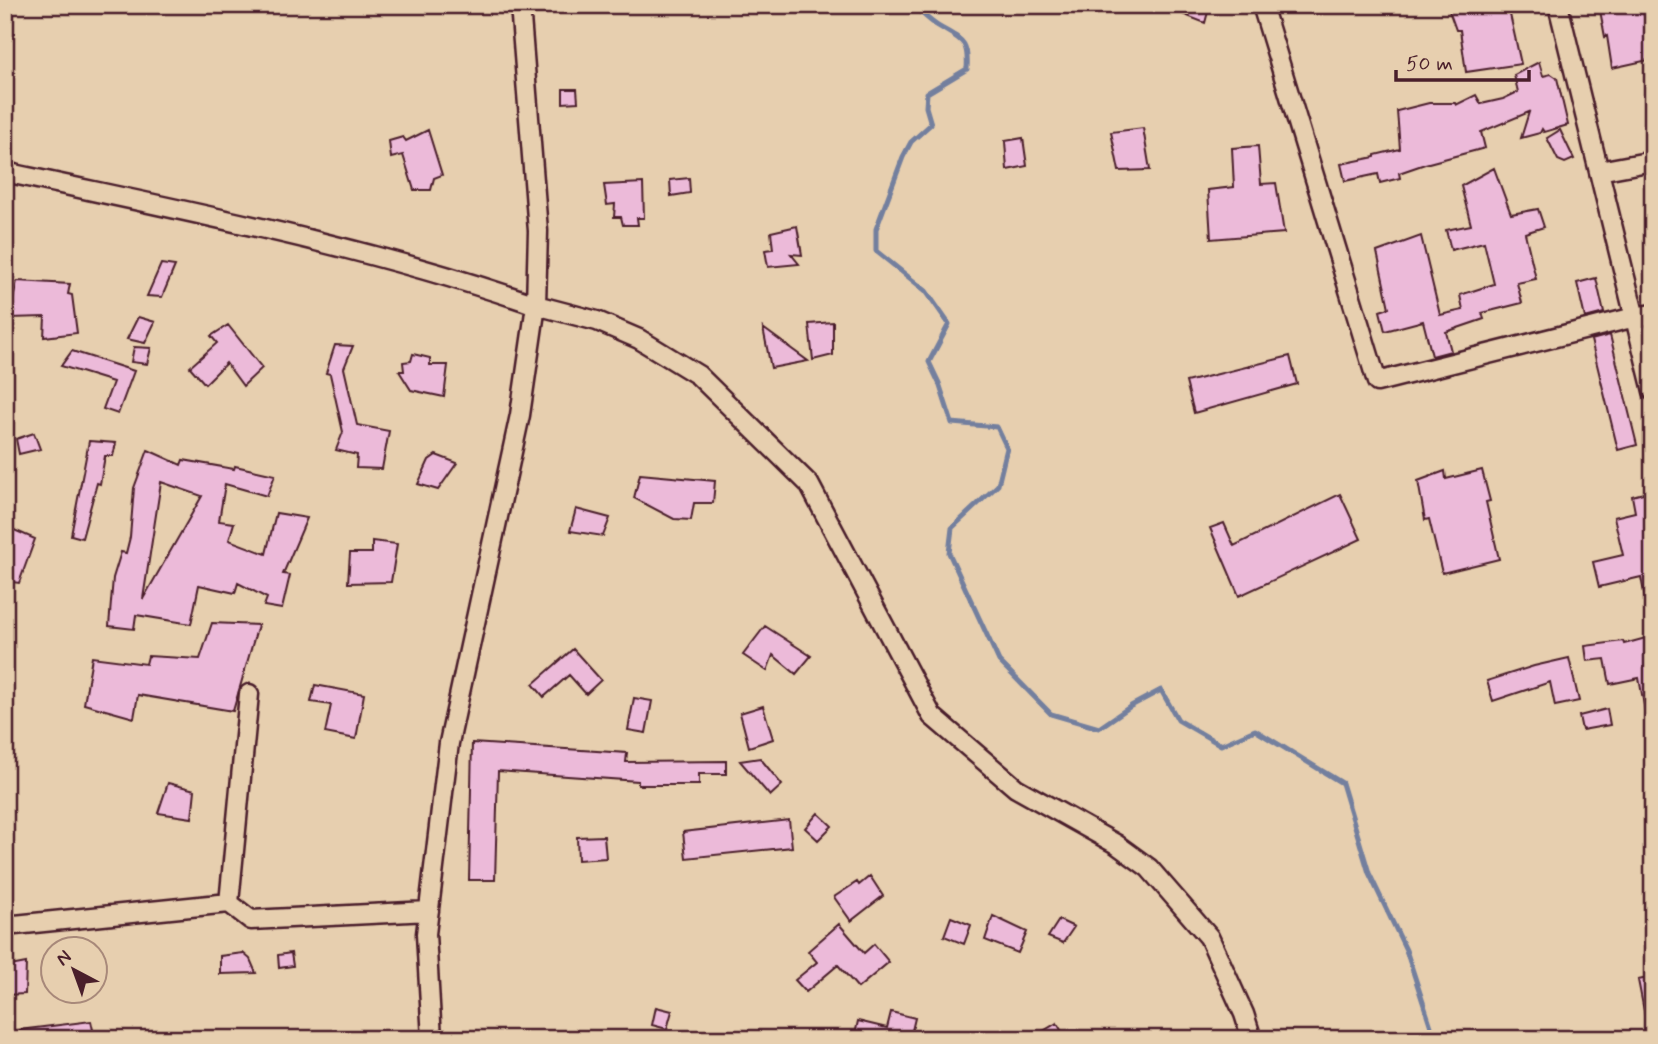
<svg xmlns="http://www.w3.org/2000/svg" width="1658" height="1044" font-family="Mynerve,sans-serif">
	<rect width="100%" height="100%" fill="#e7cfaf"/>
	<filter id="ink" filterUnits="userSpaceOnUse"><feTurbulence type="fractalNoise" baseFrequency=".0143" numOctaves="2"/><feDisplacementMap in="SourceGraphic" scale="14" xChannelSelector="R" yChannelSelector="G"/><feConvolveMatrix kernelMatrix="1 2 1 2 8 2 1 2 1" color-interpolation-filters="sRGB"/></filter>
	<g filter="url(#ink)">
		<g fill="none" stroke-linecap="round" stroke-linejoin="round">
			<path stroke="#737f9e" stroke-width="5" d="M 917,5 L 916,8 C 923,14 930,21 938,26 C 961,40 969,39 967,69 L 927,93 L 926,107 L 931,124 L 911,142 L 903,157 L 876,229 L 876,251 L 926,291 L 949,324 L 929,362 L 939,383 L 952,423 L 997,427 L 1007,448 L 998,485 L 952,528 L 949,553 L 999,661 L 1051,714 L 1099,728 L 1131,706 L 1161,690 L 1178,720 L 1221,745 L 1255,730 L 1342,783 L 1369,873 L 1406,950 L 1435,1039"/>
		</g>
		<path fill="#ecbad9" stroke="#4a1f2b" stroke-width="2" fill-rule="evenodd" d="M 1206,5 L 1205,7 L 1209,8 L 1205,23 L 1162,6 Z
			M 1447,5 L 1502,5 L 1509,10 L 1521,64 L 1466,72 L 1460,30 L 1456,30 Z
			M 1599,5 L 1641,5 L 1653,42 L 1653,59 L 1612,68 L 1607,36 L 1605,37 Z
			M 1539,62 L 1543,76 L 1551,74 L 1557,78 L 1568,125 L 1544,132 L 1542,129 L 1540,133 L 1521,138 L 1529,112 L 1481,132 L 1485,148 L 1425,164 L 1399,173 L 1400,178 L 1380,183 L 1378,174 L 1345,181 L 1341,164 L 1375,157 L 1375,155 L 1400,149 L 1397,111 L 1429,103 L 1455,103 L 1456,105 L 1476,95 L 1481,104 L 1503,99 L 1518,92 L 1514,75 Z
			M 563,89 L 577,89 L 578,102 L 563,103 Z
			M 1143,128 L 1150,170 L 1119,171 L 1111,132 Z
			M 428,130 L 442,175 L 434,178 L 431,190 L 414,190 L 403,155 L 391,158 L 389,141 L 403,137 L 406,141 Z
			M 1560,130 L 1574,159 L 1565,163 L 1558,160 L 1547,138 Z
			M 1023,138 L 1027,166 L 1007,170 L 1005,141 Z
			M 1258,146 L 1261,184 L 1276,183 L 1284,233 L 1211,239 L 1208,190 L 1234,187 L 1232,148 Z
			M 1494,168 L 1511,214 L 1538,209 L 1544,227 L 1525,233 L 1536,279 L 1517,283 L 1522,303 L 1482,313 L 1484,319 L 1446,332 L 1451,351 L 1432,356 L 1423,321 L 1385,331 L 1380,311 L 1389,308 L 1377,252 L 1421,236 L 1440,315 L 1463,310 L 1460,295 L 1494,284 L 1484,242 L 1451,250 L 1446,230 L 1471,225 L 1461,186 Z
			M 689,178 L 690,193 L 671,196 L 670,180 Z
			M 643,183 L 644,218 L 637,218 L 638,225 L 623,225 L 621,217 L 614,217 L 615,204 L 607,205 L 604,185 Z
			M 797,226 L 802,255 L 791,254 L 799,264 L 768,267 L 765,250 L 773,249 L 771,232 Z
			M 161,264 L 175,266 L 162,297 L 147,296 Z
			M 1596,278 L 1604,313 L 1585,318 L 1577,283 Z
			M 17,281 L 70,284 L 68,294 L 72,295 L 77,333 L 44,337 L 45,317 L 9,318 Z
			M 138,317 L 155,322 L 145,343 L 127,339 Z
			M 833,322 L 833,355 L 813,360 L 809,324 Z
			M 228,325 L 262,368 L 243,386 L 226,363 L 205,384 L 190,367 L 217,343 L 211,336 Z
			M 763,328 L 808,361 L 771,368 Z
			M 1610,335 L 1637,445 L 1618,450 L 1591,340 Z
			M 335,345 L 353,346 L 344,368 L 357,425 L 389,431 L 382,469 L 356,468 L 357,455 L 336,450 L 343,432 L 330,374 L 326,373 Z
			M 134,347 L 151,348 L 147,364 L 131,362 Z
			M 72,351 L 134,371 L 118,414 L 103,409 L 113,382 L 61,366 Z
			M 413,354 L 430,358 L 430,365 L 448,365 L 444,397 L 411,390 L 399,371 L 404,371 L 403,362 L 411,361 Z
			M 1290,356 L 1297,384 L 1194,413 L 1186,382 Z
			M 34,433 L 40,449 L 19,454 L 16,439 Z
			M 89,441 L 116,443 L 113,456 L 105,456 L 100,484 L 97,483 L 82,538 L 71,535 Z
			M 148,450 L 181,465 L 183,460 L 234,469 L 235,466 L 275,475 L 267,496 L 225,484 L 219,521 L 234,523 L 229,540 L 266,554 L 276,513 L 307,518 L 283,574 L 290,575 L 282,609 L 264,606 L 267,598 L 238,583 L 235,593 L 199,585 L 191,624 L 136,615 L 134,629 L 109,626 L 113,578 L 121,552 L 126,553 L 130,537 L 134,488 ZM 161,482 L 202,496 L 143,599 Z
			M 436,455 L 457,463 L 438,490 L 418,484 L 429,460 Z
			M 1482,470 L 1490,501 L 1486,502 L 1499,559 L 1442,573 L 1429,519 L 1425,520 L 1418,481 L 1445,471 L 1446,479 Z
			M 640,474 L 715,481 L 713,503 L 694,503 L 691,520 L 674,519 L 634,498 Z
			M 1647,492 L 1647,495 L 1653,494 L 1653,603 L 1646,603 L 1641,577 L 1599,587 L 1593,562 L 1623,555 L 1614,517 L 1635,512 L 1632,496 Z
			M 1340,494 L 1361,539 L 1239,596 L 1210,528 L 1224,523 L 1234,546 Z
			M 576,509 L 610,518 L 603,536 L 570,531 Z
			M 5,526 L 35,539 L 19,583 L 5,581 L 5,561 L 8,549 L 5,548 Z
			M 372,541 L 397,544 L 391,582 L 348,583 L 350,553 L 372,553 Z
			M 212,623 L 258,625 L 233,711 L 138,695 L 134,718 L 84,704 L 92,657 L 146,664 L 148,656 L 200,659 Z
			M 765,626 L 811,656 L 796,674 L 773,655 L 767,671 L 743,655 Z
			M 1653,636 L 1653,715 L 1646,716 L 1639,678 L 1610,684 L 1605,659 L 1587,661 L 1585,646 L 1623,641 L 1624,644 Z
			M 573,649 L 601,680 L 586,694 L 569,675 L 544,697 L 533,684 Z
			M 1569,658 L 1579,701 L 1555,706 L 1550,682 L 1493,701 L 1487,681 L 1534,666 Z
			M 315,685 L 364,694 L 356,739 L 325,733 L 331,705 L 311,702 Z
			M 634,698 L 652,701 L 646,733 L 628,730 Z
			M 763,706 L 773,739 L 749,747 L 740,713 Z
			M 1607,709 L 1610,725 L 1582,730 L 1579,716 Z
			M 472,743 L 627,753 L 626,762 L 726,761 L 726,774 L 699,774 L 699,785 L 638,785 L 638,781 L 498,771 L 495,880 L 469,880 Z
			M 760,758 L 782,785 L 770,796 L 740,761 Z
			M 168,783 L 195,790 L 192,818 L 158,813 Z
			M 818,813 L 832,826 L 818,840 L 805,828 Z
			M 789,820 L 792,847 L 686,858 L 683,832 Z
			M 604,836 L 606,858 L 578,860 L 577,837 Z
			M 870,876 L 883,896 L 851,921 L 834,897 L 857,882 L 859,885 Z
			M 993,916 L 1027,932 L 1018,953 L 985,940 Z
			M 951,917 L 971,925 L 964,944 L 944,936 Z
			M 1059,920 L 1074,927 L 1063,943 L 1048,937 Z
			M 839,924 L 864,953 L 874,944 L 889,962 L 858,988 L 838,965 L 806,992 L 795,980 L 817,962 L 808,951 Z
			M 243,953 L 250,959 L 256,973 L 220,974 L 220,956 Z
			M 291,953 L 293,966 L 279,968 L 278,955 Z
			M 26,963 L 25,994 L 5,995 L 5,967 Z
			M 1653,977 L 1653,1020 L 1646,1021 L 1638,980 Z
			M 656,1007 L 672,1011 L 667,1029 L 652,1025 Z
			M 891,1012 L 915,1018 L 910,1039 L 854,1039 L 858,1021 L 887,1028 Z
			M 91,1021 L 95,1039 L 20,1039 L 20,1030 Z
			M 1057,1023 L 1066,1039 L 1030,1039 Z"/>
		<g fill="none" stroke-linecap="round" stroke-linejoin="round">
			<defs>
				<path id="street" d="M 1262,5 L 1377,382 L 1635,317 L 1653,314
					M 1558,5 L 1653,391
					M 1599,171 L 1653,161
					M 5,172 C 183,211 364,245 536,305 L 538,231 L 520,5
					M 229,903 L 249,694
					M 5,926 L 229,903 L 251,920 L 429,911
					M 432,1039 L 426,934 L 449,743 L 520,415 L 536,305 L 597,321 L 639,339 L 698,375 L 809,484 L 932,716 L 1016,788 L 1116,844 L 1149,868 L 1209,937 L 1244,1014 L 1252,1039"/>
			</defs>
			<use href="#street" stroke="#4a1f2b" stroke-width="23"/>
			<use href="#street" stroke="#e7cfaf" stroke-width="18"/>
		</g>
	</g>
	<rect width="1658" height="1044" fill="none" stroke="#e7cfaf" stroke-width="28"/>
	<rect x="14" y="14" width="1630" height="1016" fill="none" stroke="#4a1f2b" stroke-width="2.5" filter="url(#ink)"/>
	<g transform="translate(74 970) rotate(319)"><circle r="33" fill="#e7cfaf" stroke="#a8897a" stroke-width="2"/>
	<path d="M0-5L12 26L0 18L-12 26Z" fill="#4a1f2b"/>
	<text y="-10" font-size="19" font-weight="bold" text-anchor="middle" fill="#4a1f2b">N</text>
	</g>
	<path d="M1396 70v10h133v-10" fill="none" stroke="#4a1f2b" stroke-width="3.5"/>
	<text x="1406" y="70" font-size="21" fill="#4a1f2b" stroke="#e7cfaf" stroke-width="5" paint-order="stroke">50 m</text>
</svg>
